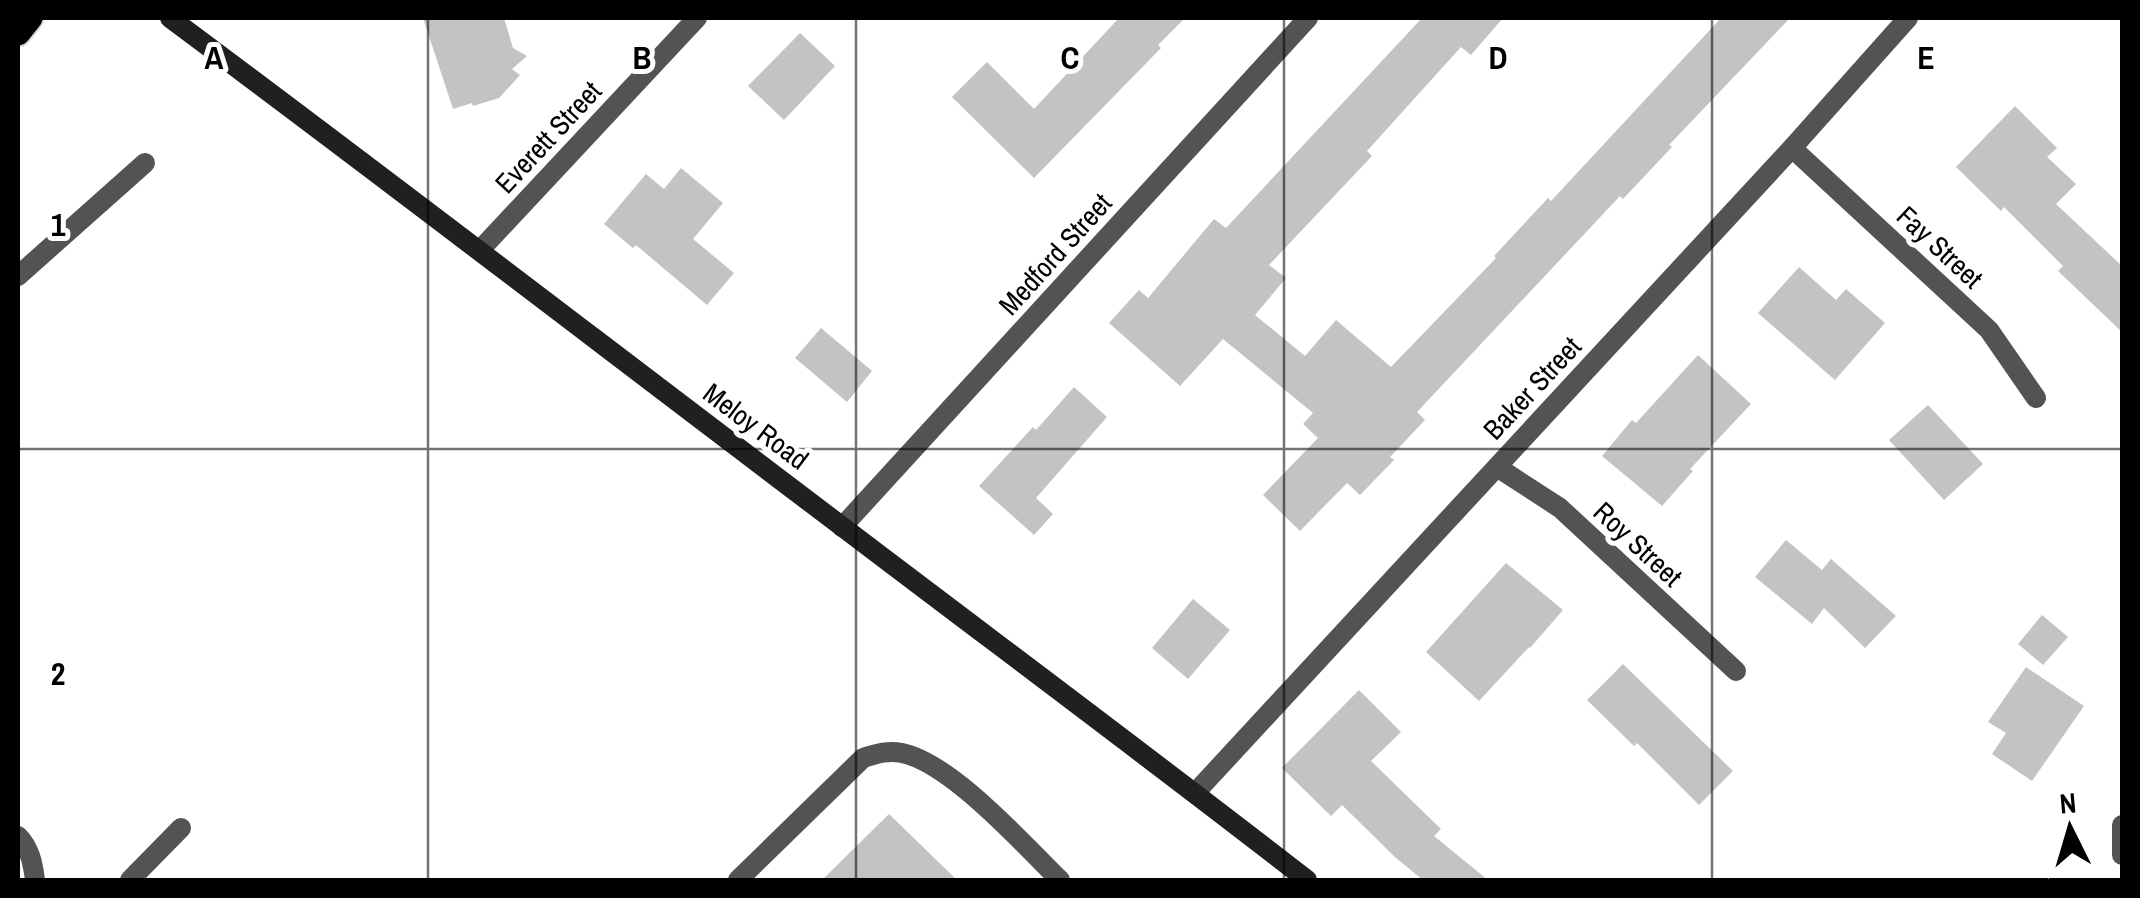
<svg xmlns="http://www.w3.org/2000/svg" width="2140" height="898" font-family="'Archivo Narrow',sans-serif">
	<rect width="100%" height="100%" fill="#fff"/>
	<path fill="#c3c3c3" d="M 423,18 L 504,18 L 513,48 L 527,56 L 512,69 L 520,75 L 499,98 L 473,106 L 472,103 L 453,109 Z
		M 1119,18 L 1185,18 L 1158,45 L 1161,48 L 1034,178 L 952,97 L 987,62 L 1034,109 Z
		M 1422,18 L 1503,18 L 1471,55 L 1461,47 L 1367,151 L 1372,156 L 1269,265 L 1286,278 L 1255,315 L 1305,356 L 1336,320 L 1391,367 L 1496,258 L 1494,256 L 1548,198 L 1551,201 L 1721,18 L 1790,18 L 1669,145 L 1672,147 L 1623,199 L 1620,196 L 1417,412 L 1425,420 L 1390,457 L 1394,460 L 1360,495 L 1347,483 L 1300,531 L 1263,495 L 1318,438 L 1303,424 L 1313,413 L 1223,339 L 1180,386 L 1109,323 L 1139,290 L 1148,298 L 1214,219 L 1226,228 Z
		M 800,33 L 835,66 L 784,120 L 748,86 Z
		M 2015,106 L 2057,148 L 2047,157 L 2076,184 L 2056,204 L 2122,266 L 2122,332 L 2058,271 L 2063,266 L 2004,207 L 2001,211 L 1956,167 Z
		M 681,168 L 723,203 L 693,239 L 734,273 L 707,305 L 636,245 L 633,248 L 604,224 L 646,174 L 664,189 Z
		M 1799,267 L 1836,300 L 1846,289 L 1885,323 L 1835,380 L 1758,313 Z
		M 821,328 L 872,371 L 847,402 L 795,358 Z
		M 1698,355 L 1751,404 L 1690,469 L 1693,471 L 1662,506 L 1602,456 L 1632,420 L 1636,423 Z
		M 1074,387 L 1107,417 L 1036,498 L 1053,514 L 1034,535 L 979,486 L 1033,427 L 1036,430 Z
		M 1928,405 L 1983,464 L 1944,500 L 1889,440 Z
		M 1786,540 L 1822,570 L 1831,559 L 1896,616 L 1865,648 L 1824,608 L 1812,624 L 1755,577 Z
		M 1506,563 L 1563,610 L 1530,648 L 1529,647 L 1479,701 L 1426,652 Z
		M 1193,599 L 1230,630 L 1188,679 L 1152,648 Z
		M 2042,615 L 2068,637 L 2043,665 L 2018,644 Z
		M 1623,664 L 1733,771 L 1699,805 L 1637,743 L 1634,746 L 1587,700 Z
		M 2026,667 L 2084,706 L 2032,781 L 1992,754 L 2006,733 L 1988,722 Z
		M 1359,690 L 1401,732 L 1371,761 L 1441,829 L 1434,836 L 1488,880 L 1423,880 L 1396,858 L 1342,805 L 1331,816 L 1282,768 Z
		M 889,814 L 957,880 L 822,880 Z"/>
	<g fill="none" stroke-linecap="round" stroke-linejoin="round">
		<defs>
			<path id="primary" d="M 18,33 L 30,18"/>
		</defs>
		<use href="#primary" stroke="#dbdbdb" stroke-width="29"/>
		<path stroke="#535353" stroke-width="20" d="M 18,276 L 145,163
			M 18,836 C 30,848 33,864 35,880
			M 130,880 L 181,828
			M 738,880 L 863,758 C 876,754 887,750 902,753 C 951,763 1023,844 1060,880"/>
		<path stroke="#535353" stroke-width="20" d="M 1792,148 L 1989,330 L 2036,398
			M 480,250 L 697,18
			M 1497,467 L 1560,508 L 1736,671
			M 842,527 L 1308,18
			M 1195,793 L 1792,148 L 1908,18
			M 2122,825 L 2122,855"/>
		<path stroke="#202020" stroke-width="20" d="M 170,18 C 396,186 619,358 844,528 C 998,645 1154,761 1307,880"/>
		<use href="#primary" stroke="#000" stroke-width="25"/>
	</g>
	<path fill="none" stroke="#000" stroke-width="2.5" stroke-opacity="0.55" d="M 428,18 L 428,880M 856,18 L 856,880M 1284,18 L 1284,880M 1712,18 L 1712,880M 18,449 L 2122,449"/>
	<g text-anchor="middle" stroke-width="10" stroke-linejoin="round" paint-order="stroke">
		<g font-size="28" fill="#000" stroke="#fff">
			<text transform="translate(548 137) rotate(-47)" y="10">Everett Street</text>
			<text transform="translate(1940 247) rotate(43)" y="10">Fay Street</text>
			<text transform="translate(1055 254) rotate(-48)" y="10">Medford Street</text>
			<text transform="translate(1532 388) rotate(-47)" y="10">Baker Street</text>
			<text transform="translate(756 426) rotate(37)" y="10">Meloy Road</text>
			<text transform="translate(1638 544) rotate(43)" y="10">Roy Street</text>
		</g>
	</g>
	<g font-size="32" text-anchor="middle" font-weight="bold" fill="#000" stroke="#fff" stroke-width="10" stroke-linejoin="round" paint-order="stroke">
		<text x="214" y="69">A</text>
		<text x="642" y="69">B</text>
		<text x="1070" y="69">C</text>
		<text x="1498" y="69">D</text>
		<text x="1926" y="69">E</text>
		<text x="58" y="236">1</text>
		<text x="58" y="685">2</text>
	</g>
	<rect width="2140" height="898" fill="none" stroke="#000000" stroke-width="40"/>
	<g transform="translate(2070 828) rotate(355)" stroke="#ffffff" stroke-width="8" paint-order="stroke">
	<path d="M0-8L18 38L0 25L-18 38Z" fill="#000000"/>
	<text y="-15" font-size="28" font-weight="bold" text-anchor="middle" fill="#000000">N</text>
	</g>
</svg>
